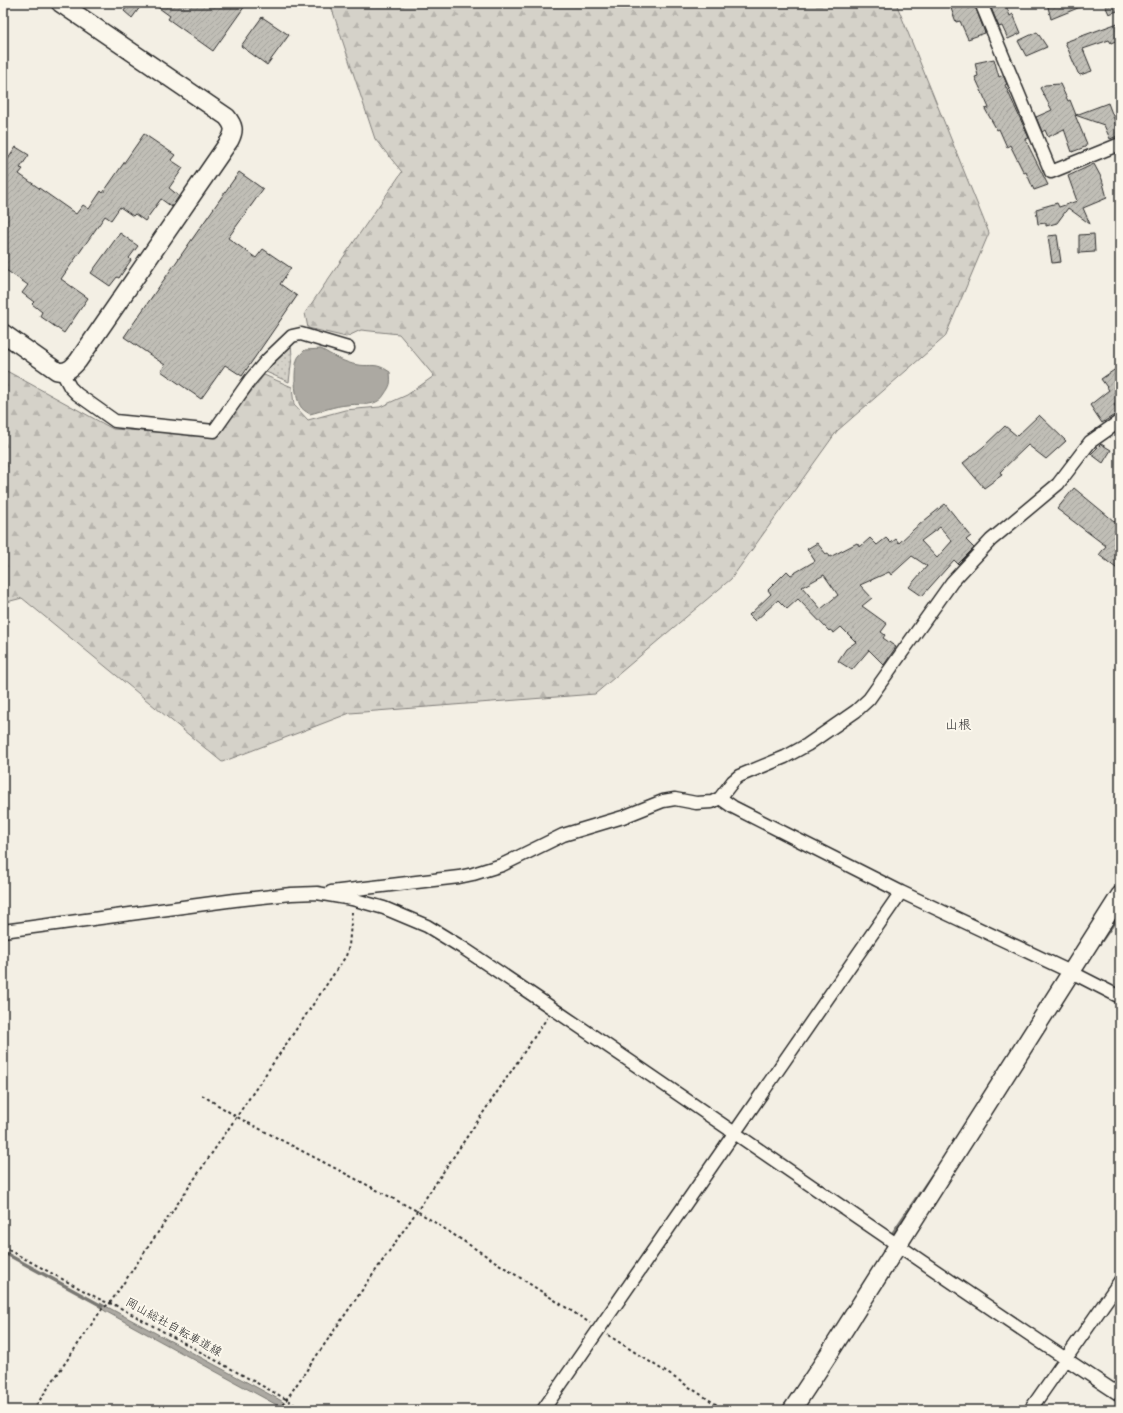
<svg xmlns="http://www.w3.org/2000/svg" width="1123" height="1413" font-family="Kalam,'Klee One',sans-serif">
	<defs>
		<pattern id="grass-dots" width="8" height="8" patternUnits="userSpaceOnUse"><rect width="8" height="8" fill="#d5d2c9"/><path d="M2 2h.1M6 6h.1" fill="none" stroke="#b7b4ad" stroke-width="1.8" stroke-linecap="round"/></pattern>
		<pattern id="forest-firs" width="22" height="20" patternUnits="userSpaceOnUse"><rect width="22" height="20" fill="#d5d2c9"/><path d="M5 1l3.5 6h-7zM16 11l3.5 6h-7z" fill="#b7b4ad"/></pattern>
		<pattern id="building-hatch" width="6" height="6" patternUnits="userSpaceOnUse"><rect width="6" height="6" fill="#c0beb6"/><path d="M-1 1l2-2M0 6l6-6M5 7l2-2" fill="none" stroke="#a5a39d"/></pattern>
	</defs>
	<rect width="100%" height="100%" fill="#f3efe4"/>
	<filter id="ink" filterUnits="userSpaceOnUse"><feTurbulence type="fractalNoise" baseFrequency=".025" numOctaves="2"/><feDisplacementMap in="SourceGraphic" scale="8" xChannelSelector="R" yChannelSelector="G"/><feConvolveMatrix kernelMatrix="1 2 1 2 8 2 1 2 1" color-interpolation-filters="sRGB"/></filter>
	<g filter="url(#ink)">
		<path fill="url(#grass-dots)" stroke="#807e7a" d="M 291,343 L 292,357 L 289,382 L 266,372 Z"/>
		<path fill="url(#forest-firs)" stroke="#807e7a" d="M 330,3 L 896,3 L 989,233 L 945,337 L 837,431 L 731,579 L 595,694 L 350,713 L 222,762 L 22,598 L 3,603 L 3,369 L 113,429 L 216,436 L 264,375 L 292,387 L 294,405 L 308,420 L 345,410 L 380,407 L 407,395 L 434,376 L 399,334 L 361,330 L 346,337 L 308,328 L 305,313 L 402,172 L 375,139 Z"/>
		<path fill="#aca9a2" stroke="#787772" d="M 321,349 C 332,355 344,363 358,365 C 373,367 375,362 390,372 C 391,384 391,385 384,395 C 376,408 360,403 347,405 C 334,406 322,411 310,414 C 305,411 301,409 299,403 C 294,393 294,370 297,360 C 298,356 302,353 305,350 Z
			M 100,1303 L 280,1400 L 295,1410 L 286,1410 L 105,1311 L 98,1306 Z"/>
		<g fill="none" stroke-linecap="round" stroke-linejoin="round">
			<path stroke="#787772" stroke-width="3.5" d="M 1099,944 L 1120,914
				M 893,1233 L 935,1171
				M 3,1252 L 102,1306
				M 782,1410 L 787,1403"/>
		</g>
		<path fill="url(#building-hatch)" stroke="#2b2b2b" fill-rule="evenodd" d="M 129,3 L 143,3 L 132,18 L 124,11 Z
			M 152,3 L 247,3 L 213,51 L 168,19 L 170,16 Z
			M 949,3 L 974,3 L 985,33 L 968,39 L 960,21 L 956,22 Z
			M 989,3 L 1005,3 L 1010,16 L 1013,14 L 1021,33 L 1008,39 L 1002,26 L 999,27 Z
			M 1047,3 L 1090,3 L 1051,19 Z
			M 1104,3 L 1120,3 L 1120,10 L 1109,14 Z
			M 262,17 L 289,35 L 267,65 L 241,46 Z
			M 1118,23 L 1120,31 L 1120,39 L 1111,43 L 1109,40 L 1083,49 L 1092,71 L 1080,75 L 1078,73 L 1065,42 Z
			M 1037,32 L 1047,47 L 1026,56 L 1018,41 Z
			M 994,59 L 999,77 L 1003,75 L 1007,84 L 1005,85 L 1029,138 L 1025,139 L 1048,185 L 1034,190 L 1026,172 L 1024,173 L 1010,145 L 1007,147 L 999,129 L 997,130 L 985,109 L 989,108 L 975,77 L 978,76 L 975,63 Z
			M 1060,84 L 1068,101 L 1070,100 L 1076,115 L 1108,103 L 1120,135 L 1110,139 L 1104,125 L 1075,115 L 1087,144 L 1085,147 L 1072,152 L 1064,129 L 1048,137 L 1045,130 L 1042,132 L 1036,117 L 1052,110 L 1040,88 L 1045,85 Z
			M 144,134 L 175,155 L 171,160 L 183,168 L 169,188 L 179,196 L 172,207 L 161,199 L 145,221 L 135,214 L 133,216 L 120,207 L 111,220 L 105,216 L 61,279 L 88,298 L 64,333 L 40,316 L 42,312 L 32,304 L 34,302 L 22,293 L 28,285 L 3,268 L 3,156 L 8,159 L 16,147 L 29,155 L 20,168 L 23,169 L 19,174 L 76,214 L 83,205 L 89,209 L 101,191 L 103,193 Z
			M 1094,164 L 1102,179 L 1107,198 L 1083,208 L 1090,224 L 1068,208 L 1057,223 L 1046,226 L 1046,223 L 1038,224 L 1036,209 L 1057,203 L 1059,207 L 1077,201 L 1068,176 Z
			M 239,172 L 263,189 L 228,238 L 256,258 L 263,249 L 291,268 L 280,284 L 297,296 L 242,376 L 225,365 L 201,399 L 161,371 L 165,365 L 124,337 Z
			M 120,233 L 138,246 L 129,258 L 131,260 L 119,278 L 117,277 L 110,286 L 91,273 Z
			M 1094,234 L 1095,252 L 1079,253 L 1079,235 Z
			M 1057,235 L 1061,262 L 1052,263 L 1048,236 Z
			M 1120,366 L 1120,392 L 1116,394 L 1120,401 L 1114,405 L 1119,412 L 1102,423 L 1090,405 L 1109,390 L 1101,379 Z
			M 1039,415 L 1066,441 L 1046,459 L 1028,445 L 1000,472 L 1002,475 L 984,488 L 963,463 L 983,447 L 1005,426 L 1017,436 Z
			M 1101,444 L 1111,450 L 1103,463 L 1091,454 Z
			M 1074,488 L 1120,526 L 1120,571 L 1099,555 L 1106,546 L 1057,509 Z
			M 945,504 L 971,536 L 966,540 L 974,548 L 958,564 L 954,560 L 922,596 L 909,587 L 927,566 L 912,556 L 891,575 L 889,572 L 860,585 L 872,598 L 862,606 L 887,624 L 881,632 L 885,635 L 883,638 L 896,647 L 884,665 L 869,650 L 852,670 L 838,661 L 846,649 L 856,642 L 841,627 L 834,633 L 830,630 L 829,631 L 798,599 L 787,609 L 778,600 L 755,621 L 749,615 L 771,594 L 768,590 L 787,571 L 791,575 L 815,561 L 807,549 L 817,543 L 826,554 L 828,553 L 830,557 L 857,543 L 860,547 L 870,538 L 877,545 L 886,538 L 891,543 L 896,539 L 899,543 L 914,529 ZM 940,527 L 952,541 L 937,558 L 921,541 ZM 824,575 L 838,595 L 821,609 L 802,587 Z"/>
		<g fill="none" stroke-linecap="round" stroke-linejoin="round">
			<defs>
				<path id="street" d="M 981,3 L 1051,172 L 1120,144
					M 62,372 L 70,387 L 77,394 L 115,421 L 214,431 L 250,380 L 267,360 L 292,336 L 301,334 L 348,348
					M 720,798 L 733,807 L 901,892 L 1077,975 L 1120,997
					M 331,892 L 459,877 L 473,874 L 502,865 L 563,835 L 623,817 L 663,801 L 675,799 L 696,803 L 712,802 L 720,798 L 733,781 L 739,776 L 785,757 L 807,745 L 856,711 L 869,699 L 952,582 L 991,540 L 1058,484 L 1090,442 L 1120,421
					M 3,931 L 235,900 L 291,894 L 317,893 L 352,899 L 384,908 L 427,926 L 463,948 C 683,1095 899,1249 1120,1395
					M 543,1410 L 901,892
					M 1030,1410 L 1120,1281"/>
				<path id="secondary" d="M 3,333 L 57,371 C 67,373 72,368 78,361 L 230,140 C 235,130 234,126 227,117 L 60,3
					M 792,1410 L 825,1360 L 1120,895"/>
			</defs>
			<use href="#street" stroke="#2b2b2b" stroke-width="15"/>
			<use href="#secondary" stroke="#2b2b2b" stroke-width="20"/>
			<path stroke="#2b2b2b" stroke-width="2" stroke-dasharray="3 3" stroke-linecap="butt" d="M 202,1095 L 237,1117 L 417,1211 L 590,1323
				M 3,1247 L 103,1301 L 115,1305 L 286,1399 L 302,1410
				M 608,1335 L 725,1410
				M 33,1410 L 102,1309 L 110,1303 L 346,956 L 349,946 L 352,912
				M 279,1410 L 417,1211 L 547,1018"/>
			<use href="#street" stroke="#fbf7ec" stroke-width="12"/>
			<use href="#secondary" stroke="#fbf7ec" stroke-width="17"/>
		</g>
	</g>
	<g text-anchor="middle" stroke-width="4" stroke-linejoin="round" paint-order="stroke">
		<g font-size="12" fill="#2b2b2b" stroke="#fbf7ec">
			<text transform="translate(174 1327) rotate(29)" y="4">岡山総社自転車道線</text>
		</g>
		<g font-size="13" fill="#2b2b2b" stroke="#fbf7ec">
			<text x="958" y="729">山根</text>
		</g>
	</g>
	<rect width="1123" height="1413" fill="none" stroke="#fbf7ec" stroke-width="16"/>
	<rect x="8" y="8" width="1107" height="1397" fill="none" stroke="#2b2b2b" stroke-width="1.5" filter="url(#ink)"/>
</svg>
